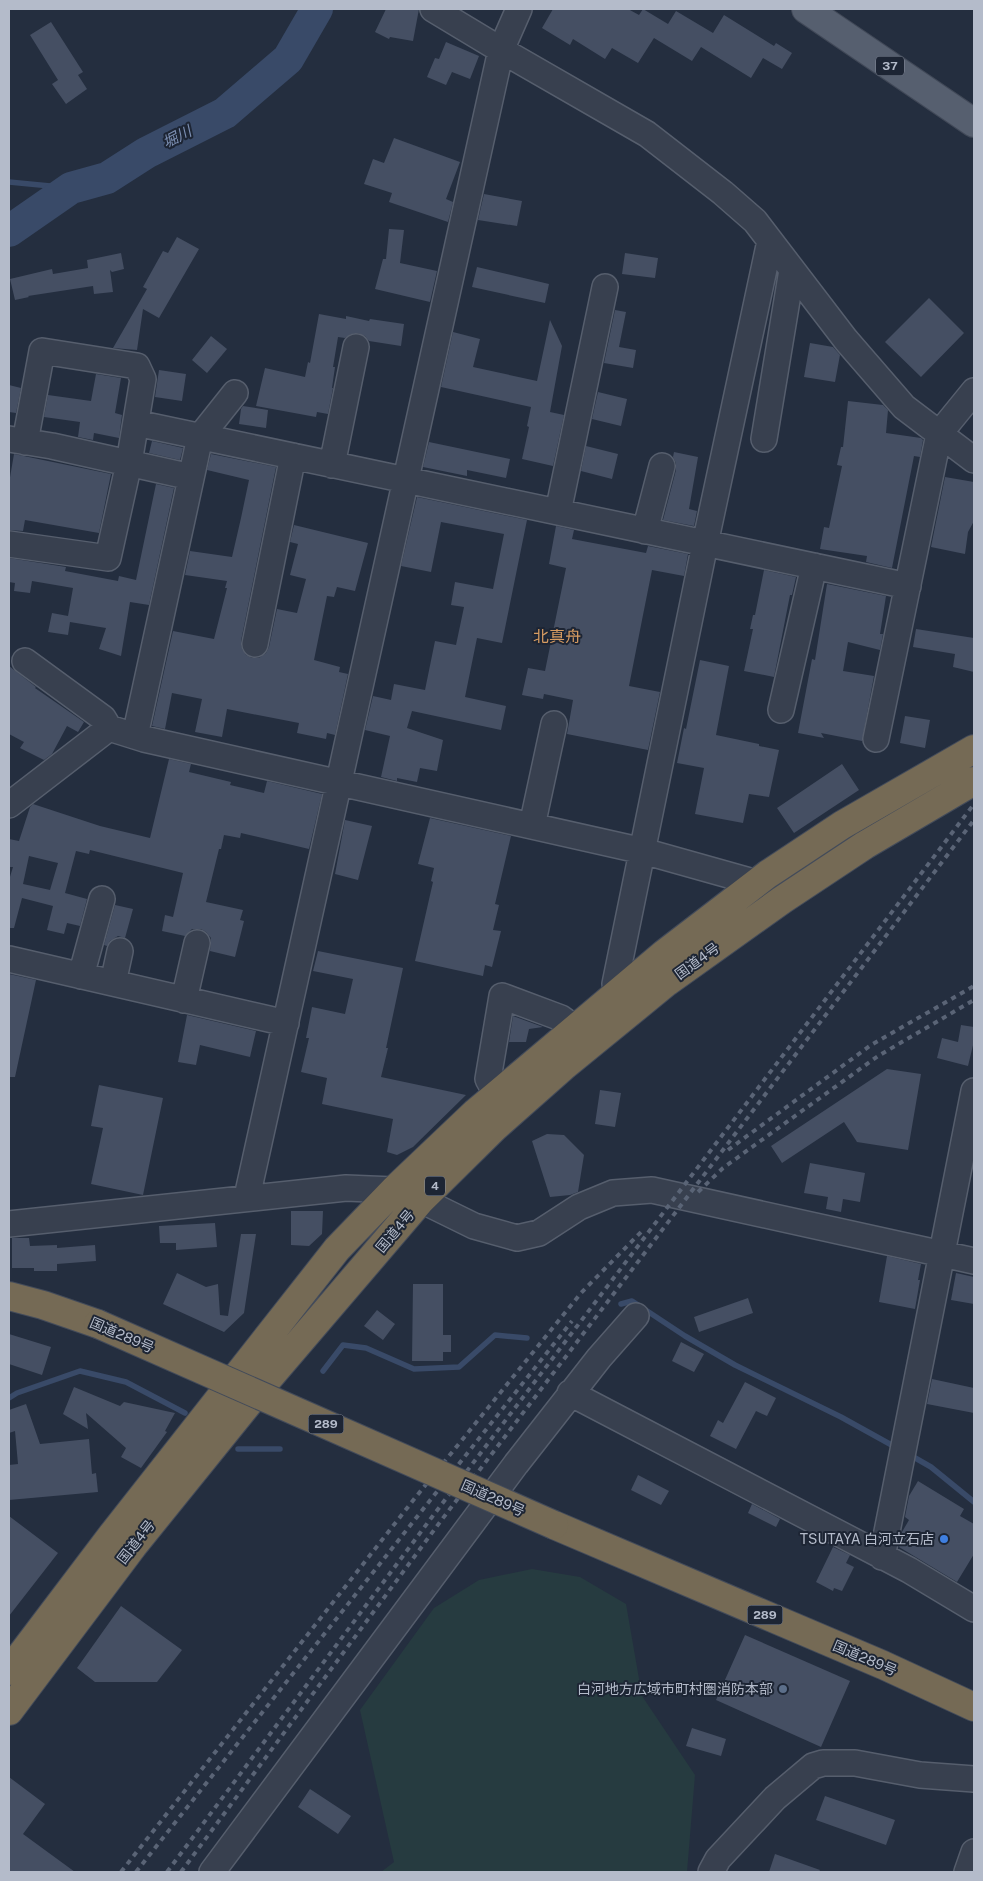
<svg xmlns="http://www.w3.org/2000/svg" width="983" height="1881" font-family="'Public Sans','Noto Sans JP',sans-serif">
	<rect width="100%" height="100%" fill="#242e3f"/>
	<path fill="#263b40" d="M 532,1569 L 580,1577 L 626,1604 L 642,1696 L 695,1775 L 687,1872 L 381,1872 L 394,1862 L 360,1710 L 434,1608 L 479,1580 Z"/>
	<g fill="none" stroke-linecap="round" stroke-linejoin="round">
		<path stroke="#394a68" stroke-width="5.5" d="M 9,182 L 71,188
			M 621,1304 L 632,1301 L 685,1336 L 735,1365 L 841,1417 L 897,1448
			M 323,1371 L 343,1345 L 366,1348 L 414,1369 L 459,1367 L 495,1335 L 527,1338
			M 9,1398 L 17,1393 L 80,1371 L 126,1382 L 185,1413
			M 238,1449 L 280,1449
			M 910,1455 L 931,1467 L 974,1502"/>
		<path stroke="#394a68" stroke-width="32" d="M 9,231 L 71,188 L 107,178 L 146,153 L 225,113 L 288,59 L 317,9"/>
	</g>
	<path fill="#454f63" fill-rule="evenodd" d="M 386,9 L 419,9 L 413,41 L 390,37 L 389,39 L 375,32 Z
		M 553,9 L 628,9 L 639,15 L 643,9 L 668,24 L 676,11 L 713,33 L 724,15 L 774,46 L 776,43 L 792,53 L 782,69 L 763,58 L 751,78 L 701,47 L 692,61 L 654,38 L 638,63 L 612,48 L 605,59 L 573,39 L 570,45 L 542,28 Z
		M 51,22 L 83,72 L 78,75 L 87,89 L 66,104 L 52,84 L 58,80 L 30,35 Z
		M 446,42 L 479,56 L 470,79 L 452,72 L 446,85 L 427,77 L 435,58 L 439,59 Z
		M 394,138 L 460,162 L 446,199 L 453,202 L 448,222 L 389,202 L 392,193 L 364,184 L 373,159 L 384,163 Z
		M 484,194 L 522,201 L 517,226 L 478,220 Z
		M 389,229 L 404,230 L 400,263 L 437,271 L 430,302 L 375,289 L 383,259 L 386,259 Z
		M 177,237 L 199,249 L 159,318 L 143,309 L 137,350 L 113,348 L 147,289 L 143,287 L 163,251 L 168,253 Z
		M 121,253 L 124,269 L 112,272 L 110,270 L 113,292 L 94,294 L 93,286 L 28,296 L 29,297 L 15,300 L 10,279 L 52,269 L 53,274 L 88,268 L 87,260 Z
		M 625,253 L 658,258 L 655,278 L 622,274 Z
		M 477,267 L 549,284 L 545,303 L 472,287 Z
		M 929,298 L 964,333 L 921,377 L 885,342 Z
		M 615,310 L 626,312 L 619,347 L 636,350 L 633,368 L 604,363 Z
		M 319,314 L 346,319 L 346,316 L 369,321 L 370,319 L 404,324 L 401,346 L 369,341 L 365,336 L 358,333 L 351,334 L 345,338 L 338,337 L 333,367 L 335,367 L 332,388 L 333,388 L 328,414 L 317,412 L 316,417 L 256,406 L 265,368 L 305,377 L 308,362 L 310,363 Z
		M 550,320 L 562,346 L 550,412 L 564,415 L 553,466 L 522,459 L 529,427 L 527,426 L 531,407 L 441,387 L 453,332 L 480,339 L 473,367 L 537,381 Z
		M 211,336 L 227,349 L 207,373 L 192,360 Z
		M 810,343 L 833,347 L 840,355 L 835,382 L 804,377 Z
		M 159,370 L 186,374 L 182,401 L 155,397 Z
		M 96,374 L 121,378 L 115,413 L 122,415 L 119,438 L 94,433 L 93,440 L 78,437 L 80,422 L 44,417 L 48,395 L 91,401 Z
		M 9,385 L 21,388 L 16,413 L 9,412 Z
		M 598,392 L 627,399 L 621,426 L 592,419 Z
		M 848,401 L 883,405 L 888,410 L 886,433 L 921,438 L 923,440 L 920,457 L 914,456 L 892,568 L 866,562 L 867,556 L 820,549 L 824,527 L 829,528 L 842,466 L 837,465 L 841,447 L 843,447 Z
		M 243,406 L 268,410 L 266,428 L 239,424 L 241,409 Z
		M 152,441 L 183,448 L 180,460 L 149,453 Z
		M 429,442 L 510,459 L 506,478 L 467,470 L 467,476 L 423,467 Z
		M 586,446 L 618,454 L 612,479 L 581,471 Z
		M 674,452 L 698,457 L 689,509 L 697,511 L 694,526 L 663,520 L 676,470 L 676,463 L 673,457 Z
		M 14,454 L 111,474 L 99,533 L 25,520 L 23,531 L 9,530 L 9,483 Z
		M 211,454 L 276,467 L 241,641 L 242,649 L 246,655 L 252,658 L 259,658 L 266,653 L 269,647 L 277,609 L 297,613 L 306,579 L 290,575 L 298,544 L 290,542 L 294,525 L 368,543 L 355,591 L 337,587 L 334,597 L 327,596 L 314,660 L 340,667 L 339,672 L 348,674 L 335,735 L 327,733 L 326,739 L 297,733 L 299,723 L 227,709 L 222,737 L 195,732 L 202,699 L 172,693 L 165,729 L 152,726 L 173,631 L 214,639 L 227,588 L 225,588 L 227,581 L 185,575 L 190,551 L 232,557 L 241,518 L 249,480 L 207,470 Z
		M 945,477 L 974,482 L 974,521 L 968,532 L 965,554 L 931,547 Z
		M 156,484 L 174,488 L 149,605 L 130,602 L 121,656 L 99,649 L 106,628 L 70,622 L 68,635 L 48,632 L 52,613 L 68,616 L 73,588 L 32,581 L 30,593 L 14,591 L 15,583 L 9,582 L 9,558 L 66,567 L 65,571 L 118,581 L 119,576 L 136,580 Z
		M 417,497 L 527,520 L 502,643 L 477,638 L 465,697 L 506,706 L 501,730 L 412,711 L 407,728 L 443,740 L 437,771 L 420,768 L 417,782 L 397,778 L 397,781 L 381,777 L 390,736 L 365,730 L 373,696 L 391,700 L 394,684 L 425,690 L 435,641 L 456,645 L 464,607 L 451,605 L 455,582 L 493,589 L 504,534 L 441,522 L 431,572 L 401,566 Z
		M 556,526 L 574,530 L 572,539 L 646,553 L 648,546 L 688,554 L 684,576 L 652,570 L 643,615 L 629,686 L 660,692 L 648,750 L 567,734 L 573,700 L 544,694 L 543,699 L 522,695 L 528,668 L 545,671 L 566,568 L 549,564 Z
		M 764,570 L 796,577 L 792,595 L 790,595 L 774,677 L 744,671 L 753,629 L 750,629 L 753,615 L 755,615 Z
		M 827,584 L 886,596 L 880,634 L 883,634 L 880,650 L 848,642 L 843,671 L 874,676 L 862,741 L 821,733 L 824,738 L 798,733 L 812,659 L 815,660 Z
		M 916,629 L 974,638 L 974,672 L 953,667 L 955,654 L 913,647 Z
		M 700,660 L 729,666 L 716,735 L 759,744 L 759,746 L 779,750 L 769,797 L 749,794 L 743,823 L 695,814 L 704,768 L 677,763 L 684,728 L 686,729 Z
		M 9,666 L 36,687 L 35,688 L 84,722 L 78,732 L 67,726 L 52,754 L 44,760 L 20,748 L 24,742 L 9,734 Z
		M 905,716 L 930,720 L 925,748 L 900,743 Z
		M 169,759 L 191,764 L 189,772 L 231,782 L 230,785 L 264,793 L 267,781 L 322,794 L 309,849 L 241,833 L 240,838 L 224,835 L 221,849 L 219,849 L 206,902 L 243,910 L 240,920 L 244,921 L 235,957 L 210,951 L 211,938 L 206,932 L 201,929 L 192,929 L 185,936 L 162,931 L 165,915 L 173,917 L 183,873 L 90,850 L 89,854 L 76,851 L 65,893 L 87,899 L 80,926 L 67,923 L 64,934 L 47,930 L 53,906 L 22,898 L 14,928 L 9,928 L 9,880 L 13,867 L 9,867 L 9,839 L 19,841 L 30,807 L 33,804 L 100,826 L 150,838 ZM 29,856 L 58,863 L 50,890 L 23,884 Z
		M 842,764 L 859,790 L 794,833 L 777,808 Z
		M 430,818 L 511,836 L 495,904 L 499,905 L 493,930 L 501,931 L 492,967 L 485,965 L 483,976 L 415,961 L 433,882 L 431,881 L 434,868 L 418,864 Z
		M 345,820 L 372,826 L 358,880 L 335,874 Z
		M 115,905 L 133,909 L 125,938 L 118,936 L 110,941 L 107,946 L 104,945 Z
		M 318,951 L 403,968 L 386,1048 L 388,1048 L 381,1077 L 466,1095 L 413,1147 L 397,1155 L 387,1152 L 393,1119 L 322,1104 L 327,1078 L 301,1072 L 309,1038 L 306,1038 L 312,1007 L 345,1014 L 353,979 L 313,971 Z
		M 9,974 L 36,980 L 15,1077 L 9,1077 Z
		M 187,1015 L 256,1031 L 250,1057 L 200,1045 L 196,1065 L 178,1062 Z
		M 513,1016 L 543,1027 L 529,1029 L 526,1042 L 509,1042 Z
		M 961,1025 L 974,1027 L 974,1041 L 968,1066 L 937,1058 L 942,1038 L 958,1042 Z
		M 887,1069 L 921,1074 L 908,1150 L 857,1142 L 844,1122 L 782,1163 L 771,1146 Z
		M 99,1085 L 163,1098 L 143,1195 L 91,1184 L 103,1128 L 91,1126 Z
		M 600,1090 L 621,1093 L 615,1127 L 595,1124 Z
		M 547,1134 L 564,1135 L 584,1155 L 578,1192 L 570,1195 L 550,1197 L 532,1141 Z
		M 810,1163 L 865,1173 L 860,1202 L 843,1199 L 841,1212 L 826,1209 L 828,1197 L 804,1193 Z
		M 291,1211 L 323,1211 L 322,1234 L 309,1246 L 291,1245 Z
		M 215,1223 L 217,1247 L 176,1250 L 176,1243 L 160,1243 L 159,1226 Z
		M 241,1234 L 256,1234 L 244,1313 L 224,1332 L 163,1304 L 177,1273 L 206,1287 L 218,1284 L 220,1315 L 228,1316 Z
		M 12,1238 L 29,1238 L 30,1246 L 57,1245 L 57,1248 L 95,1245 L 96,1261 L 57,1264 L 57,1271 L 34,1271 L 34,1268 L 12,1268 Z
		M 887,1256 L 921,1264 L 918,1280 L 920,1280 L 915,1309 L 879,1302 Z
		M 956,1273 L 974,1277 L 974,1304 L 951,1300 Z
		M 413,1284 L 443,1284 L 443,1335 L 451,1335 L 451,1352 L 443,1352 L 443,1361 L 412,1361 Z
		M 748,1298 L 753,1313 L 699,1332 L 694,1317 Z
		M 377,1310 L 395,1324 L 383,1340 L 364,1326 Z
		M 9,1334 L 51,1347 L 42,1375 L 9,1364 Z
		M 681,1342 L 704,1354 L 694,1372 L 672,1361 Z
		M 932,1379 L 974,1388 L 974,1413 L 927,1404 Z
		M 745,1382 L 776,1398 L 767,1416 L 756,1411 L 736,1449 L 710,1436 L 718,1420 L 723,1423 Z
		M 74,1387 L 120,1406 L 124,1402 L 175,1413 L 165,1431 L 167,1432 L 141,1468 L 121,1457 L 126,1448 L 86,1413 L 88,1429 L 63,1414 Z
		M 26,1404 L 40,1444 L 89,1439 L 92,1474 L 96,1473 L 98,1492 L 9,1500 L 9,1465 L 18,1464 L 15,1431 L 9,1433 L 9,1410 Z
		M 638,1475 L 669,1491 L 661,1505 L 631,1490 Z
		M 918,1481 L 964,1509 L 960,1516 L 974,1524 L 974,1554 L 957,1582 L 899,1547 L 902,1532 L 909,1520 L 905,1517 L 909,1496 Z
		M 752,1504 L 780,1519 L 776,1527 L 748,1513 Z
		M 9,1516 L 58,1553 L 9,1616 Z
		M 833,1547 L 850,1555 L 846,1563 L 854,1567 L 842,1591 L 834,1588 L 833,1591 L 816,1582 Z
		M 121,1606 L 182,1650 L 157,1682 L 95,1682 L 77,1668 Z
		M 745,1635 L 850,1681 L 821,1747 L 716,1700 Z
		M 692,1728 L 726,1739 L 721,1756 L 686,1746 Z
		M 9,1777 L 45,1804 L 23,1834 L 75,1872 L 9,1872 Z
		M 310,1789 L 351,1816 L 338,1834 L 298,1807 Z
		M 825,1796 L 895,1820 L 886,1845 L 816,1820 Z
		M 775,1854 L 820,1870 L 819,1872 L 769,1872 Z"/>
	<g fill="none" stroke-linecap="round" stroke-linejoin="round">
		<defs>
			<path id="minor" d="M 433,9 L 501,50 L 647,134 L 723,193 L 755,221 L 846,340 L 904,407 L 974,460
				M 136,423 L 908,586
				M 9,439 L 52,446 L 191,477
				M 764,439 L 792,270
				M 332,465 L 356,347
				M 558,512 L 605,287
				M 645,531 L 662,466
				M 9,544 L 108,558 L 129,463 L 143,379 L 137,366 L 42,351 L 25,442
				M 255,644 L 293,456
				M 25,661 L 103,718 L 109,728
				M 781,710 L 814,566
				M 135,736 L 200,437 L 235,393
				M 876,739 L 939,434 L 974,391
				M 9,805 L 109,728 L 144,739 L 643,851 L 757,883
				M 532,826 L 554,724
				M 9,959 L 286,1023
				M 81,976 L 102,899
				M 113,983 L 120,951
				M 619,992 L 615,984 L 705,544 L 770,241
				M 184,1000 L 197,943
				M 497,1095 L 488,1079 L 502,996 L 561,1018 L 576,1029
				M 247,1197 L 501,50 L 519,9
				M 9,1224 L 346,1188 L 394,1190 L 421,1200 L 474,1226 L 517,1238 L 539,1233 L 579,1207 L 613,1193 L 652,1190 L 974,1261
				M 570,1393 L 909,1570 L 974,1609
				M 882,1557 L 974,1091
				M 212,1872 L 516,1464 L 599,1358 L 636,1316
				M 711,1872 L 718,1859 L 775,1798 L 813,1766 L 823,1763 L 855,1763 L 920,1775 L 974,1779
				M 967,1872 L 974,1852"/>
			<path id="major" d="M 806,9 L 974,123"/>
			<path id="highway" d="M 9,1296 L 43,1305 L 98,1324
				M 554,1525 L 883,1665 L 974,1707
				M 9,1671 L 112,1535 L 337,1249 L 394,1190 L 475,1113 L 665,953 L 768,874 L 842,825 L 974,749
				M 9,1711 L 133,1546 L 268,1379 L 421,1200 L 494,1128 L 563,1067 L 667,982 L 782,900 L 865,845 L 974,781"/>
		</defs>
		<use href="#minor" stroke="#565e6d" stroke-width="28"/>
		<use href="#major" stroke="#414958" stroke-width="30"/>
		<use href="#highway" stroke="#434b5a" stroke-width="30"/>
		<use href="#minor" stroke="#38404f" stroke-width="25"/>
		<use href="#major" stroke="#565f6f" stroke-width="28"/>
		<use href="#highway" stroke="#756a55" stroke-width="28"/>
		<path stroke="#5a6476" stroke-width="4" stroke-dasharray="5 5" stroke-linecap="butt" d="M 728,1150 L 871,1045 L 974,986
			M 698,1192 L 723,1168 L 878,1056 L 974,1000
			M 121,1872 L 415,1498 L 581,1293 L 643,1230
			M 136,1872 L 572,1321
			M 167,1872 L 432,1517 L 974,804
			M 181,1872 L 440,1522 L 974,820"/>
		<defs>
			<path id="highway-bridge" d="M 98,1324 L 554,1525"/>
		</defs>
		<use href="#highway-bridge" stroke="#434b5a" stroke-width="30" stroke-linecap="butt"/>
		<use href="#highway-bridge" stroke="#756a55" stroke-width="28"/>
	</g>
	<circle fill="#3f7fe0" stroke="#1d2534" stroke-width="2" cx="944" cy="1539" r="5"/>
	<circle fill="#5c6f8a" stroke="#1d2534" stroke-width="2" cx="783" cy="1689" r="5"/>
	<g text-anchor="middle" stroke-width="4" stroke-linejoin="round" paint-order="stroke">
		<g fill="#1d2534" stroke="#878e9d" stroke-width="1">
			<rect x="876" y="56.5" width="28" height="19" rx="4"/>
			<rect x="425" y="1176.5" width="20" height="19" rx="4"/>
			<rect x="308.5" y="1414.5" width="35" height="19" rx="4"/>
			<rect x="747.5" y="1605.5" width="35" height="19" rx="4"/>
		</g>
		<g font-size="12" font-weight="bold" fill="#b4bbca">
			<text x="890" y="70">37</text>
			<text x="435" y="1190">4</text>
			<text x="326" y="1428">289</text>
			<text x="765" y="1619">289</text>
		</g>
		<g font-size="14" fill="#b4bbca" stroke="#1d2534">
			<text transform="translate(697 961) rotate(-36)" y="5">国道4号</text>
			<text transform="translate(395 1231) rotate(-50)" y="5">国道4号</text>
			<text transform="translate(122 1335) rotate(23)" y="5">国道289号</text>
			<text transform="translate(493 1498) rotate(24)" y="5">国道289号</text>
			<text transform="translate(136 1542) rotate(-52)" y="5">国道4号</text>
			<text transform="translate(865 1658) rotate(23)" y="5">国道289号</text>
		</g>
		<g font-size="14" fill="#b4bbca" stroke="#1d2534" text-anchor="end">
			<text x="934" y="1544">TSUTAYA 白河立石店</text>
			<text x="773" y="1694">白河地方広域市町村圏消防本部</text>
		</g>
		<g font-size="15" font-style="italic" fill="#7c8fb2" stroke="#1d2534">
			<text transform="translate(177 137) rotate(-27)" y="5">堀川</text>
		</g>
		<g font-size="16" fill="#d79c62" stroke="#1d2534">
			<text x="557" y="642">北真舟</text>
		</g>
	</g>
	<rect width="983" height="1881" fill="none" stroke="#b4bbca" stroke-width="20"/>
</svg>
